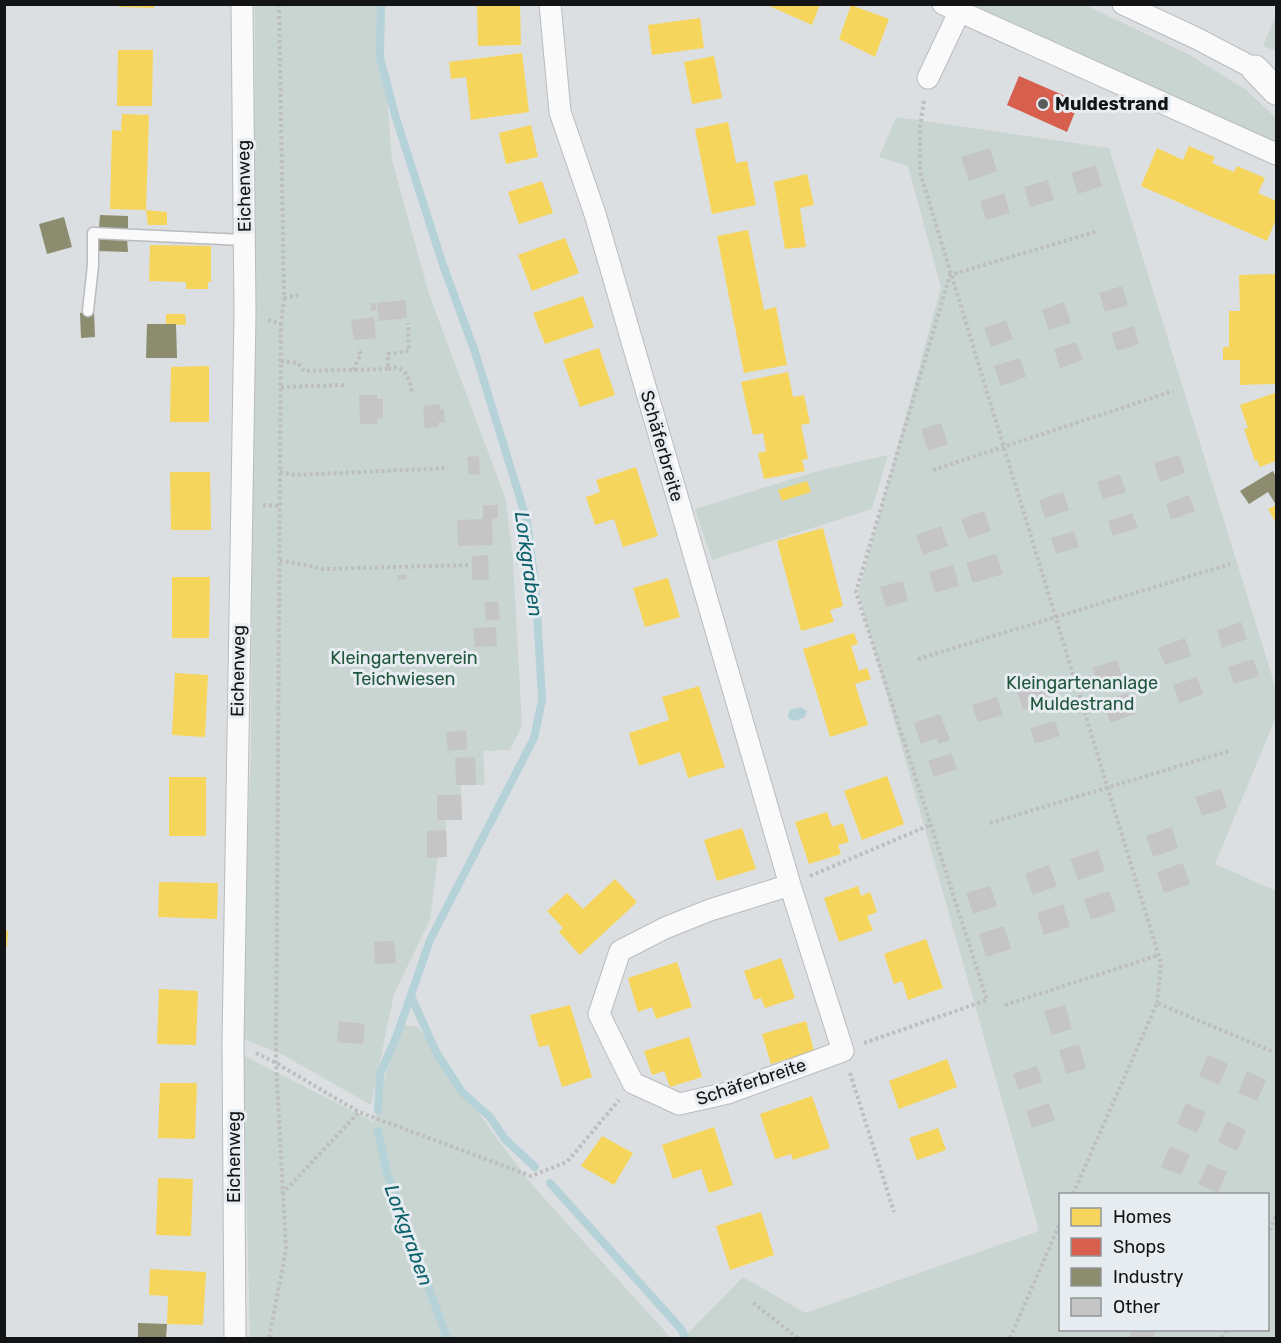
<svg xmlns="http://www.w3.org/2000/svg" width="1281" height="1343" font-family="Rubik,sans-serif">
	<rect width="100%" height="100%" fill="#dcdfe2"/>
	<path fill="#c9d5d0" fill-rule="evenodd" d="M 255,5 L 380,5 L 392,160 L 429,294 L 506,500 L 513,560 L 522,725 L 510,750 L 483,751 L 485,785 L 461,785 L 462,820 L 446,820 L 447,857 L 438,857 L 430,920 L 394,994 L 371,1105 L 283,1055 L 239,1037 L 251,753 Z
		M 977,5 L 1085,5 L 1190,55 L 1245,89 L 1276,118 L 1276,146 L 979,11 Z
		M 1276,15 L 1276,51 L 1263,46 Z
		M 896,117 L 1109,148 L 1276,689 L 1276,717 L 1215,864 L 1276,891 L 1276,1338 L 683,1338 L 743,1277 L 805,1313 L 1039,1231 L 858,593 L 941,287 L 908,166 L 879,157 ZM 1060,1194 L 1268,1194 L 1268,1330 L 1060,1330 Z
		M 888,455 L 872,509 L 712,560 L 695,509 L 818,471 Z
		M 398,1024 L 418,1027 L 500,1143 L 535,1188 L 671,1338 L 250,1338 L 243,1055 L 374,1122 Z"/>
	<path fill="#b4d2d8" d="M 801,707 L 807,711 L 805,717 L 795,721 L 789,719 L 788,715 L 790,710 Z"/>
	<path fill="#f6d55c" d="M 119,4 L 154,4 L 154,8 L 119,7 Z
		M 520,4 L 521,45 L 478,46 L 477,6 Z
		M 765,4 L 820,4 L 812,25 Z
		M 851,5 L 889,19 L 875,57 L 839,39 Z
		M 700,18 L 704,48 L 652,55 L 648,25 Z
		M 118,50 L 153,50 L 152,106 L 117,106 Z
		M 522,53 L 529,112 L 471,120 L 466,77 L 451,79 L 449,62 Z
		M 714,56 L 722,98 L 692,104 L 684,62 Z
		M 122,114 L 149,115 L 146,210 L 110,209 L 112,130 L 121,131 Z
		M 728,122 L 736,163 L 747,161 L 756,205 L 712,214 L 695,129 Z
		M 531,125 L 538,157 L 506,164 L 499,133 Z
		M 1189,146 L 1215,157 L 1212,163 L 1234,172 L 1237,166 L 1265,178 L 1258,193 L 1276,201 L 1276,219 L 1267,241 L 1141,186 L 1157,148 L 1183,160 Z
		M 807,174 L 814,205 L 800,208 L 806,247 L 785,249 L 774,182 Z
		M 542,181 L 553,213 L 519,224 L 508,192 Z
		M 146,210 L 167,212 L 167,225 L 148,225 Z
		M 748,230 L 764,310 L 776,307 L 787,365 L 744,373 L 717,236 Z
		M 565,238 L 579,273 L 532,291 L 518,255 Z
		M 150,245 L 211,246 L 211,282 L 208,282 L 208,289 L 186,289 L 186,282 L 149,281 Z
		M 1276,274 L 1276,384 L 1240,385 L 1240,360 L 1223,360 L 1223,347 L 1229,347 L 1229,311 L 1240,311 L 1239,275 Z
		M 583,296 L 594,327 L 545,344 L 533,313 Z
		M 166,314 L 185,314 L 186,325 L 166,324 Z
		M 599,348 L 615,395 L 580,407 L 563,360 Z
		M 209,366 L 209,422 L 170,422 L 171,367 Z
		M 788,372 L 793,397 L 804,395 L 810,423 L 801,425 L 808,459 L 802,460 L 805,471 L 764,479 L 758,453 L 766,451 L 763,433 L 753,435 L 741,382 Z
		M 1275,393 L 1276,398 L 1276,461 L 1260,467 L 1257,460 L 1255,461 L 1244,429 L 1248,428 L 1240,405 Z
		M 636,467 L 658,536 L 623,547 L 614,519 L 595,525 L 586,497 L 600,492 L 596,480 Z
		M 170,472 L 210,472 L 211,530 L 171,530 Z
		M 807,481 L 811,492 L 782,501 L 778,490 Z
		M 1276,505 L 1276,523 L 1268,509 Z
		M 823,528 L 843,606 L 830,610 L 834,622 L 801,631 L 777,541 Z
		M 172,577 L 210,577 L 209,638 L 172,638 Z
		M 668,578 L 680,617 L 645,627 L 633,588 Z
		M 854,633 L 858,644 L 851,646 L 859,671 L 867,668 L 871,679 L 855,684 L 868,725 L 830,737 L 803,649 Z
		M 175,673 L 208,675 L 205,737 L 172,735 Z
		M 699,686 L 725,767 L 688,778 L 680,752 L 639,766 L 629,733 L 669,720 L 662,697 Z
		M 887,776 L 904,824 L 862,840 L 844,791 Z
		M 169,777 L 206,777 L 206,836 L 169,836 Z
		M 827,812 L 832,827 L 843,823 L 849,842 L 838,845 L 841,854 L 809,864 L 795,822 Z
		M 742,828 L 756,869 L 717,881 L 704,840 Z
		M 615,879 L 637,902 L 580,955 L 559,932 L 563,928 L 547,911 L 567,893 L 583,909 Z
		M 159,882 L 218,883 L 217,919 L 158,917 Z
		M 858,886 L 861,896 L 870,892 L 877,912 L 867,916 L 873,930 L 839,942 L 824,898 Z
		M 4,930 L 8,931 L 7,947 L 4,947 Z
		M 926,939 L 943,988 L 908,1000 L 902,981 L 894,984 L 884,954 Z
		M 781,958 L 795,998 L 765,1008 L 761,998 L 754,1000 L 744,971 Z
		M 677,962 L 692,1007 L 656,1019 L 652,1007 L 638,1012 L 628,978 Z
		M 159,989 L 198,991 L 196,1045 L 157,1044 Z
		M 570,1005 L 592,1077 L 562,1087 L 549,1045 L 539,1047 L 530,1015 Z
		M 806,1021 L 814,1051 L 771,1064 L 762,1034 Z
		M 689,1037 L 702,1077 L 670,1087 L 664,1071 L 652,1075 L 644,1051 Z
		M 947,1059 L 957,1087 L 899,1109 L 889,1081 Z
		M 160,1083 L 197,1083 L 195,1139 L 158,1138 Z
		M 812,1096 L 830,1148 L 793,1160 L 791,1154 L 775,1159 L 760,1114 Z
		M 714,1127 L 733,1185 L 709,1193 L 701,1169 L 673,1179 L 662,1145 Z
		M 938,1128 L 946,1150 L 917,1160 L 909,1138 Z
		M 602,1136 L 633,1153 L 614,1185 L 581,1166 Z
		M 158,1178 L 193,1179 L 191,1236 L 156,1235 Z
		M 761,1212 L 774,1255 L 730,1270 L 716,1226 Z
		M 150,1269 L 206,1272 L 203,1325 L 167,1324 L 168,1296 L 149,1295 Z"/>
	<path fill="#d6604d" d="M 1019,76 L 1079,102 L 1067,132 L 1007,105 Z"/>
	<path fill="#8c8c6e" d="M 100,215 L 128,216 L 128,229 L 99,228 Z
		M 64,217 L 72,247 L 47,254 L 39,224 Z
		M 98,237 L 127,238 L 128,252 L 98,251 Z
		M 88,311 L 94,311 L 95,337 L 81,338 L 80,313 Z
		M 147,324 L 176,324 L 177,358 L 146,358 Z
		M 1273,471 L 1276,477 L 1276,505 L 1268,492 L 1249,504 L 1240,491 Z
		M 138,1323 L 167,1324 L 166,1338 L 138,1338 Z"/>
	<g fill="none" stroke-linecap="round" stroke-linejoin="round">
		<path stroke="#b4d2d8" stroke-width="8" d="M 411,996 L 436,1052 L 462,1092 L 490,1117 L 505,1139 L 535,1167
			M 378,1110 L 380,1074 L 397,1035 L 430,940 L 534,738 L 542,700 L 536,592 L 527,521 L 475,352 L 443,265 L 395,115 L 380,57 L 381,4
			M 378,1131 L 387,1173 L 447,1338
			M 550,1183 L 681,1329 L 686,1338"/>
	</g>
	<path fill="#c5c5c5" d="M 990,148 L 997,171 L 969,181 L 961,157 Z
		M 1096,165 L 1102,186 L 1078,194 L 1071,173 Z
		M 1048,180 L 1054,200 L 1030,207 L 1024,187 Z
		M 1004,193 L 1010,213 L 986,220 L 980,201 Z
		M 1122,286 L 1128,305 L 1105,312 L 1099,293 Z
		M 405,300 L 407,318 L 379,321 L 377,303 Z
		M 1064,302 L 1071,323 L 1049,330 L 1042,310 Z
		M 370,303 L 375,303 L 377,310 L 371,311 Z
		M 374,317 L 376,338 L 354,340 L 351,320 Z
		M 1006,320 L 1013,339 L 991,347 L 984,328 Z
		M 1134,326 L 1139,344 L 1117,351 L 1111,333 Z
		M 1076,342 L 1083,360 L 1060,368 L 1054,349 Z
		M 1020,358 L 1026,377 L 1001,386 L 994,366 Z
		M 359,395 L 377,395 L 377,399 L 383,399 L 383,418 L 377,419 L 377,424 L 360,424 Z
		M 440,404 L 441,410 L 444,409 L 445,422 L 438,423 L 438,427 L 425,428 L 423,406 Z
		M 941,423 L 948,444 L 928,451 L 921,429 Z
		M 1179,455 L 1185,473 L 1160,482 L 1154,463 Z
		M 479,456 L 480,474 L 469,475 L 467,457 Z
		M 1120,474 L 1126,492 L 1103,499 L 1097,482 Z
		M 1063,492 L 1069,510 L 1045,518 L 1039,500 Z
		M 1189,495 L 1195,511 L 1171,520 L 1166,504 Z
		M 483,505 L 498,505 L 498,518 L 492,519 L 493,545 L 458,546 L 457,520 L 483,519 Z
		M 984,511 L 991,531 L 968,539 L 961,519 Z
		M 1132,513 L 1138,528 L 1113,536 L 1108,521 Z
		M 941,526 L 948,546 L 923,555 L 916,535 Z
		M 1074,531 L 1079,547 L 1056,554 L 1051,538 Z
		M 996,554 L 1003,574 L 973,583 L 966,563 Z
		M 488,555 L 489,580 L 472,580 L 472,556 Z
		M 953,565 L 959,586 L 935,593 L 929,572 Z
		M 406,574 L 407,579 L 398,580 L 397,575 Z
		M 903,581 L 908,601 L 886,607 L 880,587 Z
		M 485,602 L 498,602 L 500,619 L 486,621 Z
		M 1241,622 L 1247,639 L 1222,648 L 1217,630 Z
		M 496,627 L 497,646 L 475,647 L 473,628 Z
		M 1185,638 L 1191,656 L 1165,665 L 1158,648 Z
		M 1253,659 L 1259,676 L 1234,684 L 1228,667 Z
		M 1117,660 L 1123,678 L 1099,686 L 1092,668 Z
		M 1197,677 L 1203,694 L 1179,703 L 1173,685 Z
		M 1043,682 L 1049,702 L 1023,710 L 1017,691 Z
		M 1128,693 L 1135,714 L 1110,723 L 1105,707 L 1111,705 L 1109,699 Z
		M 997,697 L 1003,715 L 978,722 L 972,705 Z
		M 940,714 L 950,740 L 939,744 L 937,738 L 921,744 L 914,723 Z
		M 1055,721 L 1060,736 L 1035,744 L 1030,728 Z
		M 466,730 L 467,749 L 448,751 L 446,732 Z
		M 951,753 L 957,769 L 934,777 L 928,761 Z
		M 475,757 L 476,785 L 456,785 L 455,758 Z
		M 1221,789 L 1227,808 L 1202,816 L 1195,797 Z
		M 437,795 L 461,795 L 462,820 L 437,820 Z
		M 1172,827 L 1178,848 L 1153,857 L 1146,836 Z
		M 446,830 L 447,857 L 427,858 L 427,831 Z
		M 1098,850 L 1105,871 L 1078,880 L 1070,859 Z
		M 1183,863 L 1190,884 L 1164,893 L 1157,872 Z
		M 1049,865 L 1057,886 L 1033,895 L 1025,874 Z
		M 990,886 L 997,906 L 973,914 L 966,893 Z
		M 1109,891 L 1116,911 L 1091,920 L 1084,899 Z
		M 1063,904 L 1070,927 L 1044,935 L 1037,913 Z
		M 1004,926 L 1011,949 L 986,957 L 979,934 Z
		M 394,941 L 396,963 L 375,964 L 374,942 Z
		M 1065,1005 L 1072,1029 L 1052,1035 L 1044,1011 Z
		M 339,1021 L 365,1024 L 363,1044 L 337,1042 Z
		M 1079,1044 L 1086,1068 L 1066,1074 L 1059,1050 Z
		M 1208,1055 L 1228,1064 L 1219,1085 L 1199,1076 Z
		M 1037,1066 L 1042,1082 L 1019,1090 L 1013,1074 Z
		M 1247,1071 L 1266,1080 L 1257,1101 L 1238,1093 Z
		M 1049,1103 L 1055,1120 L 1032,1128 L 1026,1111 Z
		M 1186,1103 L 1206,1112 L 1197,1133 L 1177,1124 Z
		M 1227,1121 L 1246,1130 L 1237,1151 L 1218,1142 Z
		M 1170,1146 L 1190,1155 L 1181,1175 L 1161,1167 Z
		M 1208,1164 L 1227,1172 L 1218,1193 L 1198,1184 Z
		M 1133,1330 L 1157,1330 L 1153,1338 L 1129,1338 Z"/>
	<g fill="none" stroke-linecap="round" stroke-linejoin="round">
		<defs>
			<path id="service" d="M 88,311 L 93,265 L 93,233 L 244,240"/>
			<path id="minor" d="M 550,4 L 560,112 L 595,214 L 790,885 L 843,1051 L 728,1093 L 679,1104 L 633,1083 L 599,1014 L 620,951 L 665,928 L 710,910 L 790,885
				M 943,4 L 1276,154
				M 1123,4 L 1198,39 L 1255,69
				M 928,78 L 963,4
				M 235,1338 L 233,1042 L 245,312 L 242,4"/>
			<path id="tertiary" d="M 1255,69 L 1276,91"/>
		</defs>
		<use href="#service" stroke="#b9bbbe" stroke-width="13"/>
		<use href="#minor" stroke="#b9bbbe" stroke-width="23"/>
		<use href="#tertiary" stroke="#b9bbbe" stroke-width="29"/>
		<path stroke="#bdbebf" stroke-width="4" stroke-dasharray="3 3" stroke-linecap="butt" d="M 279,4 L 284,298 L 281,324
			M 924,101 L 920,126 L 920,172 L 1161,963 L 1157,1003
			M 284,298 L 298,295
			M 268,320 L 281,324 L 276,1063 L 286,1250 L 269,1338
			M 281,361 L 298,363 L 304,371 L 388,369 L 388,354 L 409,351 L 408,323
			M 388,369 C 404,362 410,379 412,392
			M 353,370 L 361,354 L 357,349
			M 281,387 L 346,385
			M 933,470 L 1173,391
			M 280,472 L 296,475 L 448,468
			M 263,505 L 280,506
			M 280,560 L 324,569 L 468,565
			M 918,659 L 1230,564
			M 990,823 L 1229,751
			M 810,876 L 930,825
			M 1005,1005 L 1159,955
			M 864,1043 L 987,1000 L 856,592 L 950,275 L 1095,232
			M 256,1053 L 276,1063 L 359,1112 L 531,1176 L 567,1162 L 619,1100
			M 850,1073 L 894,1212
			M 282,1194 L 359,1112
			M 1073,1194 L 1157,1003 L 1276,1053
			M 1268,1236 L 1276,1215
			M 753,1303 L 798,1338
			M 1010,1338 L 1060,1223
			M 1222,1338 L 1226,1330"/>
		<use href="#service" stroke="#fafafb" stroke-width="10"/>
		<use href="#minor" stroke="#fafafb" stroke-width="21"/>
		<use href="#tertiary" stroke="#fafafb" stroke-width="27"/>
	</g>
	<circle fill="#595b5d" stroke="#e7ecf1" stroke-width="2" cx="1043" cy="104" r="6"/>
	<g text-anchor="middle" stroke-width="6" stroke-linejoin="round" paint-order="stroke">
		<g font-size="18" font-weight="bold" fill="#121416" stroke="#e7ecf1" text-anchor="start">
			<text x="1055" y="110">Muldestrand</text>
		</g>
		<g font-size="18" fill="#121416" stroke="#e7ecf1">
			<text transform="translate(244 186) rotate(-91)" y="6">Eichenweg</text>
			<text transform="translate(662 446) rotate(74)" y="6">Schäferbreite</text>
			<text transform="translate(238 671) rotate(-89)" y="6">Eichenweg</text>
			<text transform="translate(751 1082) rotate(-18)" y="6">Schäferbreite</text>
			<text transform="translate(234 1157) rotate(-90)" y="6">Eichenweg</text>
		</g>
		<g font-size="18" fill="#20573c" stroke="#e7ecf1">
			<text x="404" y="664">Kleingartenverein<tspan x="404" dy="21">Teichwiesen</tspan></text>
			<text x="1082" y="689">Kleingartenanlage<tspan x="1082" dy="21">Muldestrand</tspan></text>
		</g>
		<g font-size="20" font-style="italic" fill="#0c616b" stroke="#e7ecf1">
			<text transform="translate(529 564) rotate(82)" y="7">Lorkgraben</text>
			<text transform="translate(409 1235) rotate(70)" y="7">Lorkgraben</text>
		</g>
	</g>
	<rect width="1281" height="1343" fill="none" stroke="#121416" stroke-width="12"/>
	<rect x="1059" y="1193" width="210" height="138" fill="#e7ecf1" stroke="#929699" stroke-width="1.5"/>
	<rect x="1071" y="1208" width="30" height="18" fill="#f6d55c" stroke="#929699" stroke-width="1.5"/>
	<text x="1113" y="1223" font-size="18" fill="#121416">Homes</text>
	<rect x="1071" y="1238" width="30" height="18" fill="#d6604d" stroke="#929699" stroke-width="1.5"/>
	<text x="1113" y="1253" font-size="18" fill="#121416">Shops</text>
	<rect x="1071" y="1268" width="30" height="18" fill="#8c8c6e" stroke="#929699" stroke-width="1.5"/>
	<text x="1113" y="1283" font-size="18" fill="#121416">Industry</text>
	<rect x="1071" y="1298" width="30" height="18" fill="#c5c5c5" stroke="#929699" stroke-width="1.5"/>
	<text x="1113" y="1313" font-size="18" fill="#121416">Other</text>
</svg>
